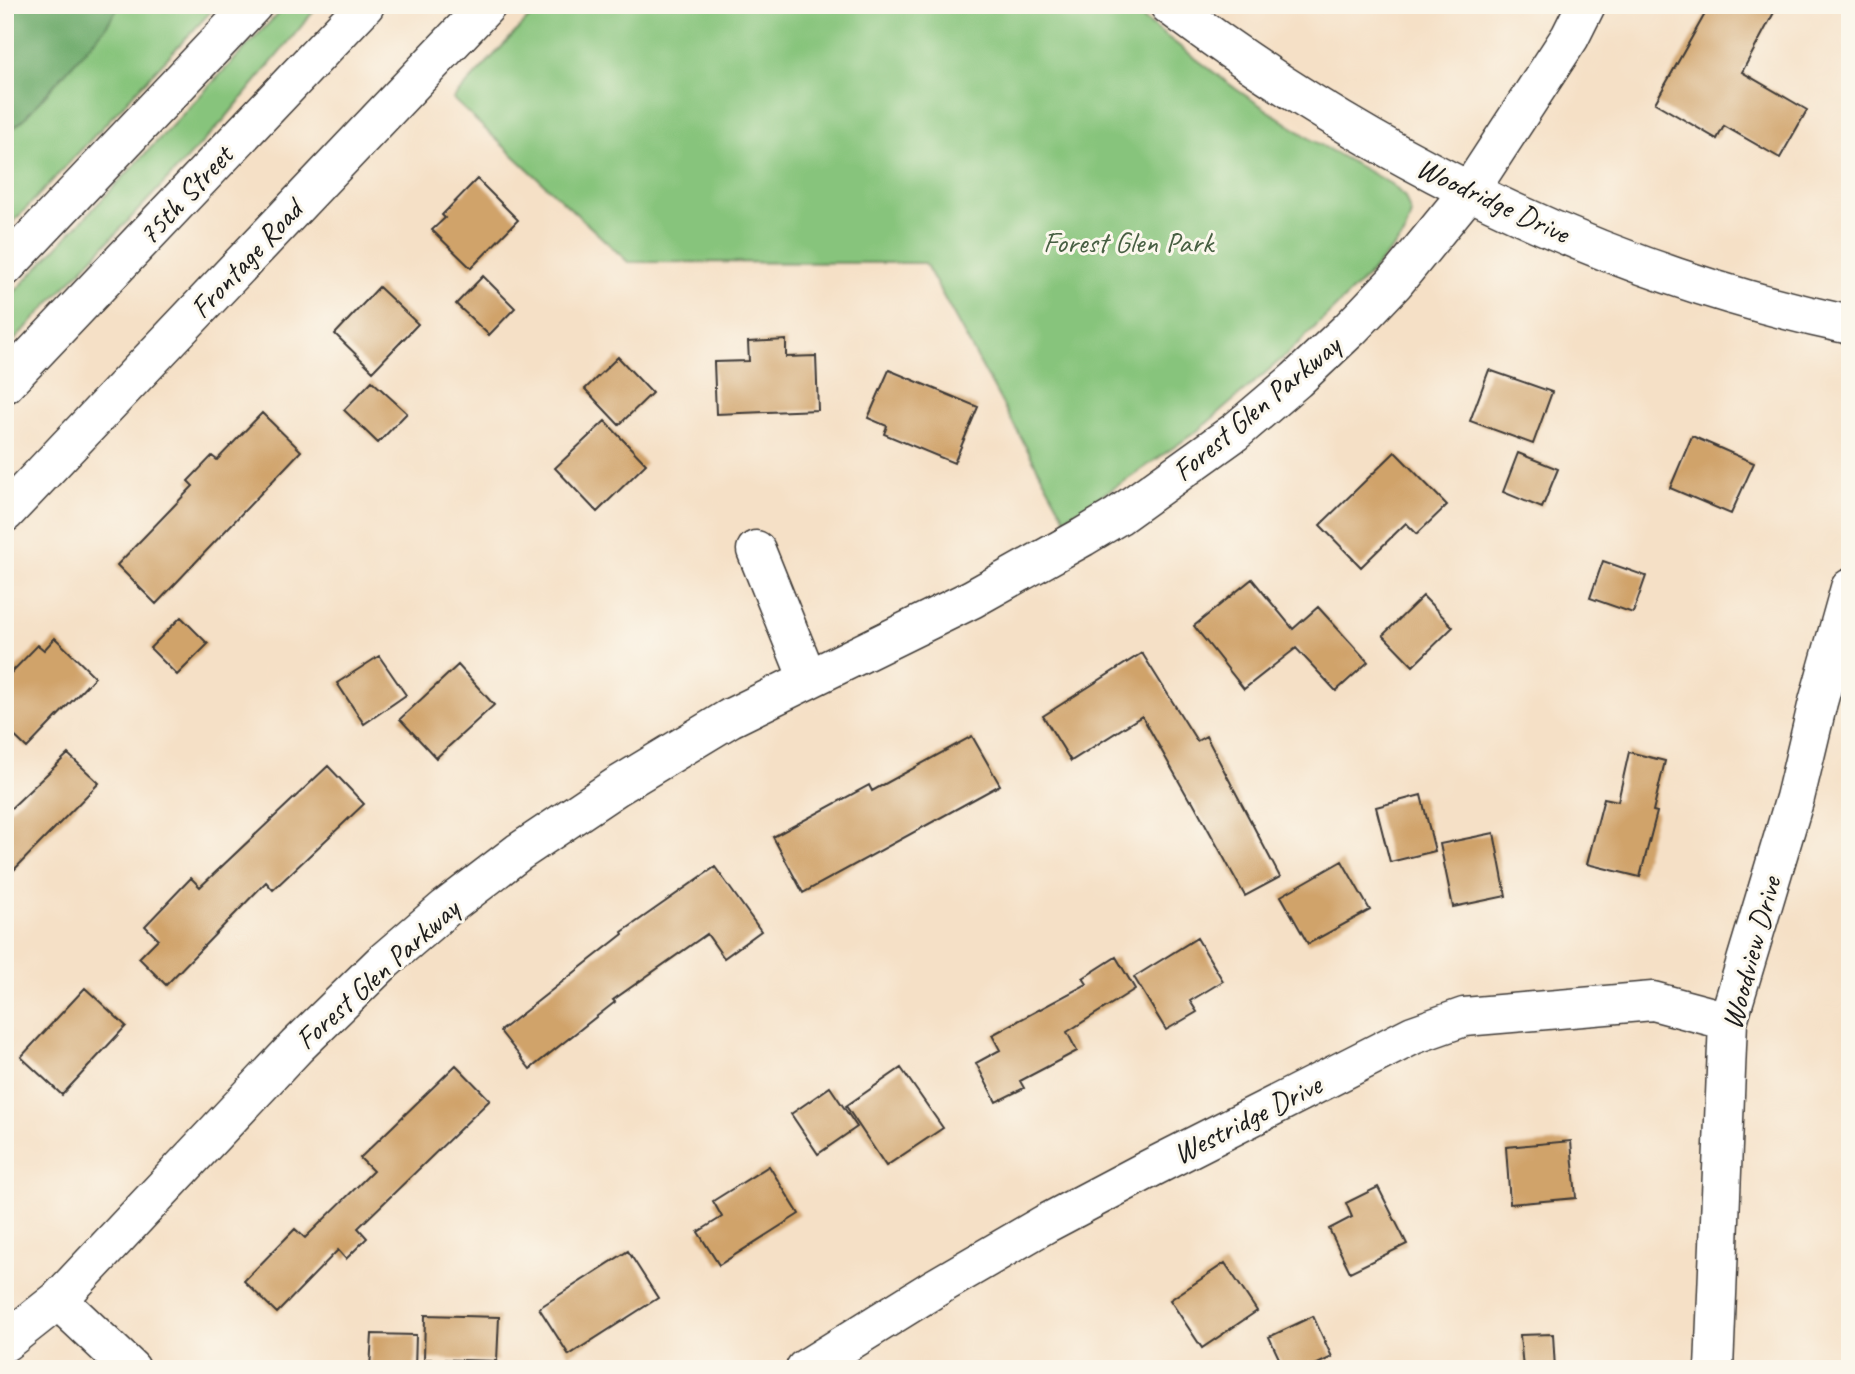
<svg xmlns="http://www.w3.org/2000/svg" width="1855" height="1374" font-family="Caveat,sans-serif">
	<rect width="100%" height="100%" fill="#fbf7ec"/>
	<filter id="ink" filterUnits="userSpaceOnUse"><feTurbulence type="fractalNoise" baseFrequency=".0143" numOctaves="2"/><feDisplacementMap in="SourceGraphic" scale="14" xChannelSelector="R" yChannelSelector="G"/><feConvolveMatrix kernelMatrix="1 2 1 2 8 2 1 2 1" color-interpolation-filters="sRGB"/></filter>
	<filter id="wash" filterUnits="userSpaceOnUse"><feTurbulence type="fractalNoise" baseFrequency=".00686" numOctaves="4" result="noise"/><feDisplacementMap in="SourceGraphic" scale="28" xChannelSelector="R" yChannelSelector="G"/><feGaussianBlur stdDeviation="1.57" result="paint"/><feColorMatrix in="noise" values="0 0 0 0 0 0 0 0 0 0 0 0 0 0 0 0 0 1.4 0 .05"/><feComposite in="paint" operator="in"/></filter>
	<g filter="url(#wash)">
		<rect width="100%" height="100%" fill="#f5e0c6"/>
		<path fill="#87c47b" stroke="#52704c" stroke-width="2" d="M 5,5 L 217,5 L 5,231 Z
			M 286,5 L 319,5 L 223,121 L 5,350 L 5,302 Z
			M 541,5 L 1125,5 L 1236,89 L 1312,140 L 1391,184 L 1405,197 L 1411,214 L 1404,236 L 1367,277 L 1285,356 L 1200,429 L 1128,479 L 1065,518 L 925,263 L 628,262 L 453,99 Z"/>
		<path fill="#6daa6b" stroke="#446344" stroke-width="2" d="M 5,5 L 120,5 L 105,28 L 23,120 L 5,135 Z"/>
		<g id="blocks">
			<path fill="#d0a36a" d="M 1710,5 L 1778,5 L 1742,72 L 1807,110 L 1780,158 L 1724,126 L 1717,139 L 1655,103 Z
				M 477,179 L 518,220 L 471,268 L 432,230 L 445,218 L 442,215 Z
				M 483,276 L 515,308 L 489,335 L 456,304 Z
				M 379,287 L 418,324 L 373,371 L 335,334 Z
				M 786,340 L 786,357 L 816,356 L 818,410 L 716,414 L 714,362 L 749,361 L 748,342 Z
				M 618,357 L 652,393 L 619,425 L 585,389 Z
				M 889,370 L 978,407 L 954,463 L 884,434 L 887,426 L 868,418 Z
				M 1489,370 L 1552,392 L 1533,444 L 1470,421 Z
				M 372,381 L 407,413 L 378,443 L 344,410 Z
				M 262,413 L 301,451 L 156,604 L 117,565 L 193,486 L 188,481 L 212,456 L 217,460 Z
				M 605,421 L 646,464 L 597,512 L 555,468 Z
				M 1692,436 L 1754,463 L 1731,514 L 1670,488 Z
				M 1395,452 L 1447,505 L 1417,534 L 1406,523 L 1361,567 L 1320,525 Z
				M 1518,453 L 1558,469 L 1542,508 L 1503,492 Z
				M 1603,561 L 1646,576 L 1633,613 L 1590,598 Z
				M 1252,579 L 1293,629 L 1318,607 L 1368,662 L 1336,691 L 1296,648 L 1244,689 L 1194,626 Z
				M 1423,596 L 1453,627 L 1413,666 L 1383,635 Z
				M 181,617 L 208,644 L 177,675 L 150,648 Z
				M 55,638 L 95,677 L 27,748 L 5,727 L 5,679 L 38,645 L 44,650 Z
				M 1142,653 L 1197,741 L 1206,736 L 1280,877 L 1245,896 L 1192,800 L 1190,801 L 1142,716 L 1071,761 L 1043,716 Z
				M 379,656 L 406,695 L 364,724 L 337,683 Z
				M 458,665 L 494,705 L 436,758 L 400,719 Z
				M 972,736 L 1000,785 L 803,893 L 773,837 L 869,785 L 872,791 Z
				M 1629,752 L 1665,761 L 1653,811 L 1657,812 L 1640,877 L 1587,864 L 1604,798 L 1618,801 Z
				M 68,754 L 99,783 L 5,879 L 5,814 Z
				M 328,766 L 364,804 L 273,890 L 266,882 L 166,985 L 139,958 L 158,939 L 145,926 L 191,878 L 200,887 Z
				M 1421,795 L 1435,851 L 1390,862 L 1376,807 Z
				M 1494,833 L 1506,896 L 1453,907 L 1440,844 Z
				M 1342,861 L 1370,910 L 1308,944 L 1281,896 Z
				M 715,867 L 761,931 L 724,958 L 707,934 L 613,1000 L 615,1002 L 530,1069 L 500,1031 L 623,934 L 622,932 Z
				M 1197,938 L 1223,981 L 1190,1001 L 1197,1012 L 1166,1030 L 1134,977 Z
				M 1116,957 L 1135,989 L 1067,1032 L 1077,1051 L 1020,1081 L 1024,1088 L 996,1102 L 976,1063 L 1000,1050 L 992,1035 L 1087,984 L 1083,978 Z
				M 85,988 L 126,1026 L 62,1095 L 21,1057 Z
				M 456,1065 L 490,1100 L 358,1228 L 367,1238 L 346,1259 L 338,1250 L 277,1313 L 244,1281 L 295,1229 L 305,1238 L 373,1171 L 360,1158 Z
				M 901,1068 L 943,1128 L 886,1166 L 846,1106 Z
				M 830,1087 L 857,1127 L 818,1154 L 791,1114 Z
				M 1571,1141 L 1576,1198 L 1510,1204 L 1506,1147 Z
				M 769,1166 L 799,1214 L 719,1265 L 698,1232 L 722,1217 L 713,1201 Z
				M 1378,1187 L 1407,1244 L 1350,1272 L 1329,1229 L 1352,1217 L 1346,1203 Z
				M 628,1251 L 658,1298 L 569,1355 L 539,1308 Z
				M 1225,1263 L 1257,1311 L 1202,1348 L 1170,1300 Z
				M 425,1315 L 499,1317 L 497,1361 L 424,1359 Z
				M 1313,1316 L 1332,1357 L 1307,1369 L 1284,1369 L 1269,1337 Z
				M 372,1334 L 416,1335 L 415,1369 L 370,1369 Z
				M 1553,1334 L 1555,1369 L 1523,1369 L 1520,1335 Z"/>
		</g>
	</g>
	<g filter="url(#ink)">
		<use href="#blocks" fill-opacity="0" stroke="#3d3936" stroke-width="2"/>
		<g fill="none" stroke-linecap="round" stroke-linejoin="round">
			<defs>
				<path id="street" d="M 5,513 L 487,5
					M 756,550 L 808,679
					M 58,1300 L 131,1369
					M 5,1342 L 58,1300 L 297,1046 L 383,962 L 446,908 L 519,852 L 616,787 L 730,718 L 972,599 L 1083,537 L 1118,516 L 1235,432 L 1296,380 L 1351,328 L 1395,282 L 1470,190 L 1570,37 L 1586,5
					M 805,1369 L 935,1288 L 1045,1224 L 1151,1168 L 1413,1035 L 1464,1017 L 1653,1001 L 1728,1021
					M 1714,1369 L 1728,1021 L 1795,798 L 1818,702 L 1850,588"/>
				<path id="secondary" d="M 1169,5 C 1370,156 1603,273 1850,325
					M 5,267 L 253,5
					M 5,384 L 365,5"/>
			</defs>
			<use href="#street" stroke="#3d3936" stroke-width="41"/>
			<use href="#secondary" stroke="#3d3936" stroke-width="41"/>
			<use href="#street" stroke="#fff" stroke-width="38"/>
			<use href="#secondary" stroke="#fff" stroke-width="38"/>
		</g>
	</g>
	<g text-anchor="middle" stroke-width="6" stroke-linejoin="round" paint-order="stroke">
		<g font-size="30" fill="#1c1c1c" stroke="#fbf7ec">
			<text transform="translate(185 195) rotate(-47)" y="10">75th Street</text>
			<text transform="translate(1493 200) rotate(25)" y="10">Woodridge Drive</text>
			<text transform="translate(246 259) rotate(-47)" y="10">Frontage Road</text>
			<text transform="translate(1256 408) rotate(-40)" y="10">Forest Glen Parkway</text>
			<text transform="translate(1751 953) rotate(-75)" y="10">Woodview Drive</text>
			<text transform="translate(377 974) rotate(-42)" y="10">Forest Glen Parkway</text>
			<text transform="translate(1247 1119) rotate(-27)" y="10">Westridge Drive</text>
		</g>
		<g font-size="30" fill="#475f42" stroke="#fbf7ec">
			<text x="1128" y="252">Forest Glen Park</text>
		</g>
	</g>
	<rect width="1855" height="1374" fill="none" stroke="#fbf7ec" stroke-width="28"/>
</svg>
